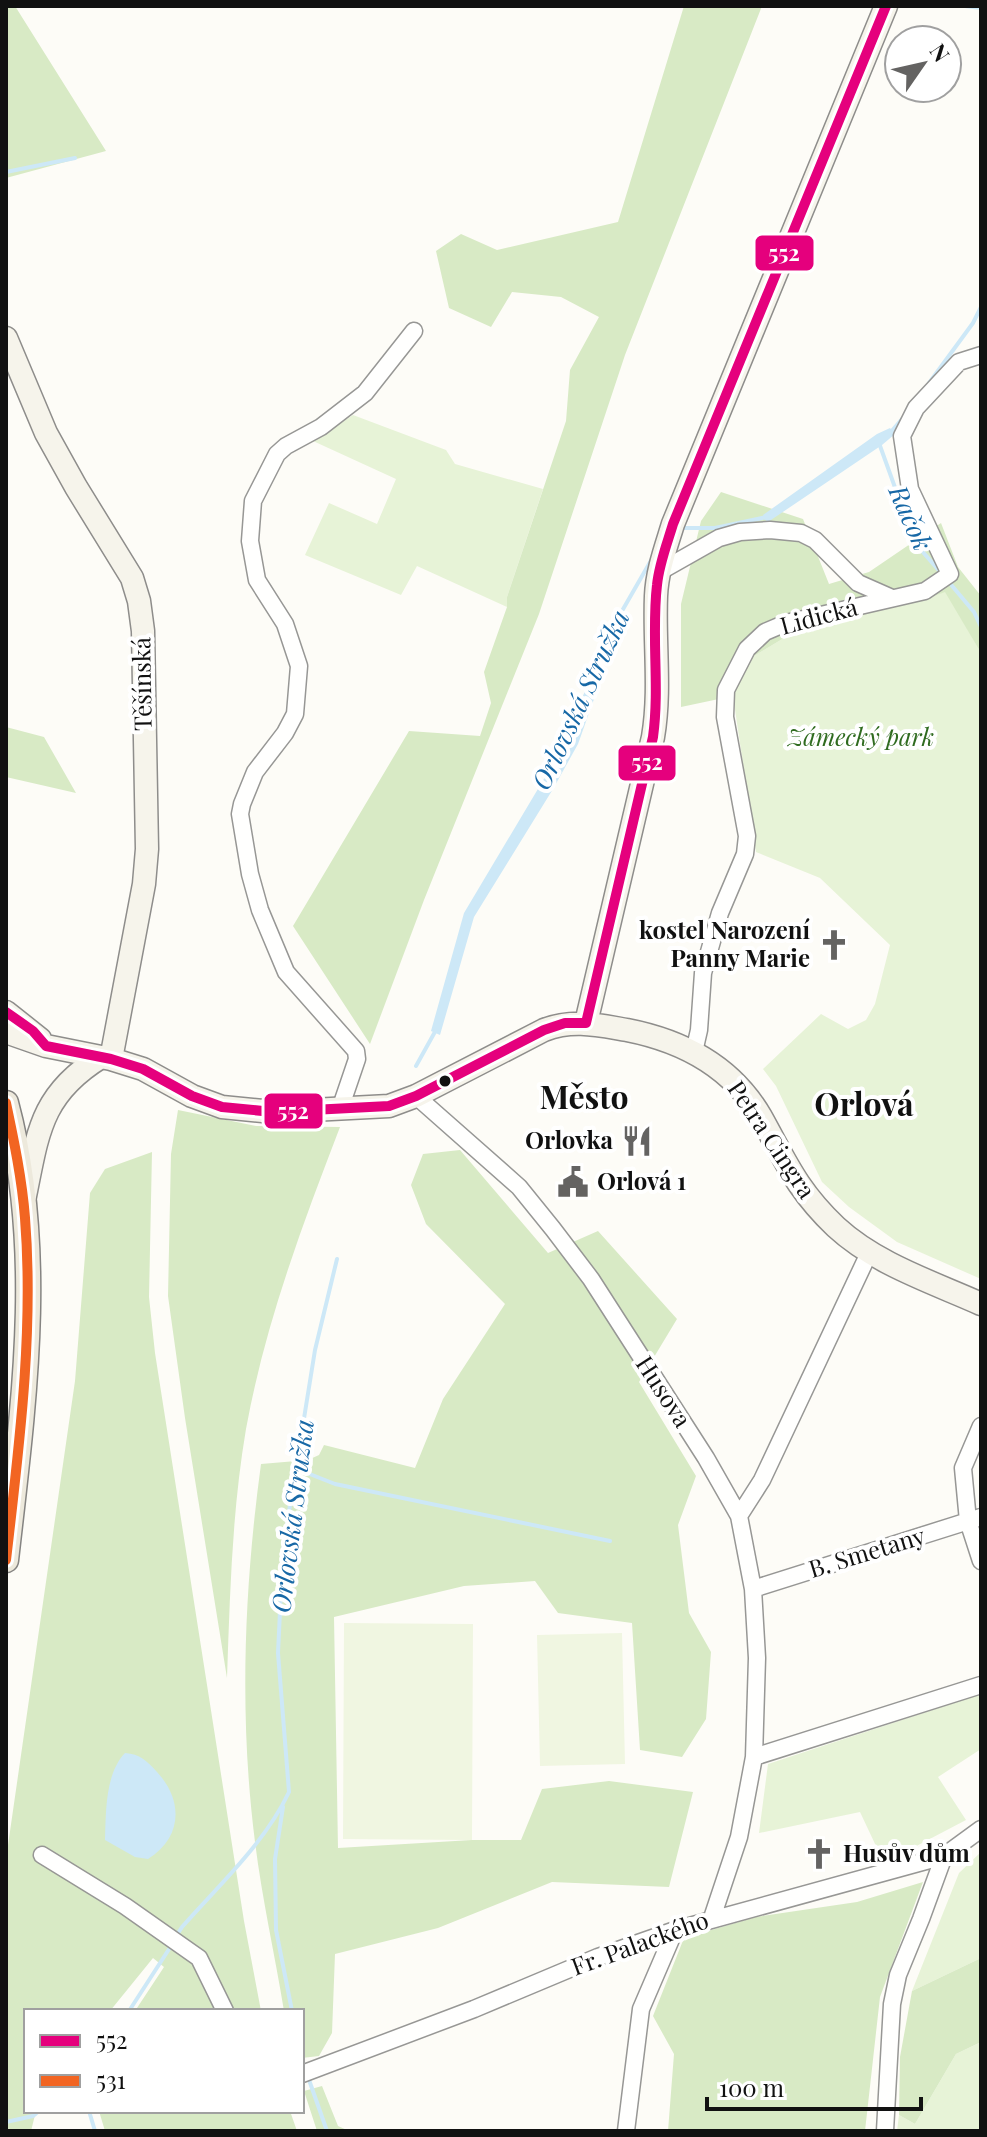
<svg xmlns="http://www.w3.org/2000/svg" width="987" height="2137" font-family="'Playfair Display',serif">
	<rect width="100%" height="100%" fill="#fdfcf7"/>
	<path fill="#e7f3d7" d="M 353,415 L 446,450 L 455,464 L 543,489 L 507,597 L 507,607 L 417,566 L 401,595 L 305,555 L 329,503 L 377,524 L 396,479 L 313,441 Z
		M 946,591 L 981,653 L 981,1279 L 897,1242 L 849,1207 L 822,1182 L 776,1086 L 763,1069 L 821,1014 L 848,1029 L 866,1020 L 875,1004 L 890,945 L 820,878 L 756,852 L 733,696 L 754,656 L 804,626 L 929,598 Z
		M 981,1694 L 981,1749 L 938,1777 L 966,1820 L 884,1863 L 860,1812 L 759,1833 L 768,1764 Z
		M 981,1852 L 981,1958 L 912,1991 L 959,1873 Z
		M 981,2042 L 981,2131 L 897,2131 L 899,2115 L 915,2124 L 956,2054 Z"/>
	<path fill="#d8eac5" d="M 6,6 L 15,6 L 106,151 L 6,178 Z
		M 684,6 L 762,6 L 625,355 L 539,614 L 424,900 L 370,1044 L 293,926 L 409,731 L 480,736 L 491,703 L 484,672 L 507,607 L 507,597 L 566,421 L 570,370 L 599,317 L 561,297 L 512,292 L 491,327 L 449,308 L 436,251 L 461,234 L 497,250 L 618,222 Z
		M 721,492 L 803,519 L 829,584 L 869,572 L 941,523 L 958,567 L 981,596 L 981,653 L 945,592 L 929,598 L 804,626 L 754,656 L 733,696 L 681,707 L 681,604 L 701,521 Z
		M 6,727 L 44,737 L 76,793 L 6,777 Z
		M 178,1110 L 256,1126 L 340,1127 C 302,1226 265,1324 246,1429 C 232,1511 230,1594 227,1678 L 185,1418 L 168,1296 L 171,1154 Z
		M 460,1150 L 548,1253 L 598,1231 L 677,1319 L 639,1382 L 696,1476 L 678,1525 L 689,1613 L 711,1652 L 706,1719 L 682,1757 L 640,1750 L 632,1623 L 558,1613 L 535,1581 L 464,1586 L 334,1617 L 338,1848 L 472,1840 L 521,1840 L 542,1789 L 609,1781 L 693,1792 L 669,1887 L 552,1882 L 438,1928 L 335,1954 L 332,2033 L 319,2056 L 302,2058 L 302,2011 L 284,2011 C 275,1955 262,1899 255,1842 C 239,1717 244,1589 261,1464 L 308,1460 L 319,1455 L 324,1445 L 415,1468 L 443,1399 L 505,1304 L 426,1224 L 411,1185 L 423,1154 Z
		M 152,1152 L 149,1297 L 155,1353 L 244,1921 L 261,2011 L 135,2011 L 164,1967 L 153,1958 L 110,2011 L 26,2011 L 26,2111 L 36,2111 L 31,2131 L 6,2131 L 6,1859 L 75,1381 L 90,1193 L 105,1169 Z
		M 923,1882 L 880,1997 L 865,2131 L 668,2131 L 674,2054 L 653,2016 L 684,1938 L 756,1917 L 857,1902 Z
		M 981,1958 L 981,2042 L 956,2054 L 915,2124 L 899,2115 L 900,2057 L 912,1991 Z
		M 322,2086 L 338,2126 L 349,2131 L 317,2131 L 304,2091 Z
		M 99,2111 L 290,2111 L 297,2131 L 105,2131 Z"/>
	<path fill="#f0f6e1" d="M 344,1623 L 473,1624 L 472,1840 L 343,1839 Z
		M 622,1633 L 625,1764 L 540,1766 L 537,1635 Z"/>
	<path fill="#cde8f7" d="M 890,428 L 895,434 L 882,445 L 768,522 L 764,519 L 763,515 L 877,434 Z
		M 590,671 L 599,673 L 594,699 L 578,744 L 553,789 L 474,917 L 440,1035 L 431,1031 L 464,913 L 554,762 L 589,682 Z
		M 125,1753 C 140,1754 147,1761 157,1772 C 184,1801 182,1838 148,1859 L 135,1857 L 105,1840 C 106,1812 105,1774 125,1753 Z"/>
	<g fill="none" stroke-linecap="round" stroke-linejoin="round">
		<path stroke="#cde8f7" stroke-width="4" d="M 965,6 L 981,8
			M 6,172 L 75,158
			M 929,383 L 973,323 L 981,307
			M 890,433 L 902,419
			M 879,443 L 915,543 L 942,574
			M 681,528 L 715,528 L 767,517
			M 948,581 L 974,612 L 981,627
			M 591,676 L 595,658 L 653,557
			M 416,1066 L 436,1030
			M 297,1469 L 335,1484 L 610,1541
			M 283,1807 L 275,1859 L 276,1930 L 292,2011
			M 175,1938 L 182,1927 C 219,1885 265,1843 289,1792 L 278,1653 L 283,1549 L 315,1350 L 337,1259
			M 129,2011 L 171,1946
			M 308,2077 L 327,2131
			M 89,2111 L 95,2131
			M 6,2122 L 33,2116 L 39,2111"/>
		<defs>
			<path id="street" d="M 659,572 L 719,538 L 740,532 L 770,530 L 801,533 L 815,540 L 858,583 L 892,598
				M 694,1052 L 699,1030 L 703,973 L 720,913 L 745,854 L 747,836 L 725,717 L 726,690 L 747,649 L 765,632 L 786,623 L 925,591 L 950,574 L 910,489 L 902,436 L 916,408 L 959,362 L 981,355
				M 416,1096 L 519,1187 L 553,1229 L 591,1279 L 706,1458 L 739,1516 L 753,1589 L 757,1658 L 754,1757 L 739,1837 L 712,1918
				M 340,1109 L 357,1059 L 356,1051 L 286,972 L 260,910 L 250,874 L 240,814 L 242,804 L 255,772 L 285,733 L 295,714 L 299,666 L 285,624 L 257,580 L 250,541 L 253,501 L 277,454 L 286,446 L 321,427 L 365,393 L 414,331
				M 981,1426 L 963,1468 L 968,1521 L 981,1561
				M 739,1516 L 762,1480 L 869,1253
				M 753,1589 L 981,1517
				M 754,1757 L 981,1685
				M 42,1855 L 125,1906 L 199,1958 L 225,2011
				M 302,2074 L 474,2009 L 598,1957 L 675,1930 L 944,1856 L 981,1829
				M 626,2131 L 641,2009 L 675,1930
				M 885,2131 L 892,2004 L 898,1975 L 921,1919 L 944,1856"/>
			<path id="secondary" d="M 6,338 L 46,433 L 76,487 L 132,578 L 139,601 L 143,631 L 147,849 L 144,884 L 111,1059
				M 6,1012 L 40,1039
				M 586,1023 L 653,737 C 661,690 654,643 656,596 C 657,571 666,547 673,524 L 886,6
				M 6,1032 L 46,1046 L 111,1059 L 143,1069 L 192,1096 L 222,1107 L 273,1112 L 389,1106 L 416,1096 L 544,1030 C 573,1019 597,1025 627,1030 C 683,1041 732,1067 761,1117 C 786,1162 797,1190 836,1227 C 876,1264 932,1282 981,1304
				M 25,1196 C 38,1132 41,1094 101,1057"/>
			<path id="primary" d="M 6,1103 C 46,1252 23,1409 6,1560"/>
		</defs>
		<use href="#street" stroke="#979795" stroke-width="19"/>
		<use href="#secondary" stroke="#8e8d8b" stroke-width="25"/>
		<use href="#primary" stroke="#858482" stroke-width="27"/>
		<use href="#street" stroke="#fffffe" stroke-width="16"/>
		<use href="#secondary" stroke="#f6f4eb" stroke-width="22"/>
		<use href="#primary" stroke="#ede9dc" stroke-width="24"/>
		<defs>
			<path id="bus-1" d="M 6,1012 L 33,1031 L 46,1046 L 111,1059 L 143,1069 L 192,1096 L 222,1107 L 273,1112 L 389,1106 L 416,1096 L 544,1030 L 565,1023 L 586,1023
				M 586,1023 L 653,737 C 660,686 651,636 657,585 C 659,564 667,544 673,524 L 886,6"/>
			<path id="bus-2" d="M 6,1103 C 14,1141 22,1179 25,1218 C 34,1332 19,1447 6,1560"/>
		</defs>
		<use href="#bus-1" stroke="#fff" stroke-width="16"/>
		<use href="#bus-2" stroke="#fff" stroke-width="16"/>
		<use href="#bus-1" stroke="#e5007d" stroke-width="10"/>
		<use href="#bus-2" stroke="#f26522" stroke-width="10"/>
	</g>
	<defs>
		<symbol id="church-bare" viewBox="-9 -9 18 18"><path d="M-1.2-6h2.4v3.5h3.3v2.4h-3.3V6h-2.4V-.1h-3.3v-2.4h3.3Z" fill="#646362" stroke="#fff" stroke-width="2.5" paint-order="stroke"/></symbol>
		<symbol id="restaurant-bare" viewBox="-9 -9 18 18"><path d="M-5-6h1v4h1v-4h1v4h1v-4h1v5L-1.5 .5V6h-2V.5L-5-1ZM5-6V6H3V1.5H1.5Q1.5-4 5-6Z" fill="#646362" stroke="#fff" stroke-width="2.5" paint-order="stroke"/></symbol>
		<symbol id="civic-bare" viewBox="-9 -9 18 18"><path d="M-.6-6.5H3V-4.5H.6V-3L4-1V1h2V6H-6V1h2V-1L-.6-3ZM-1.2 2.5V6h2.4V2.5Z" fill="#646362" stroke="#fff" stroke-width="2.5" paint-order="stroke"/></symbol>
	</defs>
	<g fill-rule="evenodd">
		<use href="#church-bare" x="812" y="923" width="44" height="44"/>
		<use href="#restaurant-bare" x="615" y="1119" width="44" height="44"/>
		<use href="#civic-bare" x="551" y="1160" width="44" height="44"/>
		<use href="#church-bare" x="797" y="1832" width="44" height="44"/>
	</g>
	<circle fill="#111" stroke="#fff" stroke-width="3" cx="445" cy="1081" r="7"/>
	<g text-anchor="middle" stroke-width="8" stroke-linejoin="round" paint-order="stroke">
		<g font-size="24" fill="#111" stroke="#fff">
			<text transform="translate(819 617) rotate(-15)" y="8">Lidická</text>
			<text transform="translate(143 684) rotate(-91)" y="8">Těšínská</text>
			<text transform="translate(771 1140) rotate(56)" y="8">Petra Cingra</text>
			<text transform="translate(663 1392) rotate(57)" y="8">Husova</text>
			<text transform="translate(867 1553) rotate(-17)" y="8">B. Smetany</text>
			<text transform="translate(640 1944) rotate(-20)" y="8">Fr. Palackého</text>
		</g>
		<g font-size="24" font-style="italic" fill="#2f6b1f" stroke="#fff">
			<text x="861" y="746">Zámecký park</text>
		</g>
		<g font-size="24" font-weight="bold" fill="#111" stroke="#fff" text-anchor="end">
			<text x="810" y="939">kostel Narození<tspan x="810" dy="28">Panny Marie</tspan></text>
			<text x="613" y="1149">Orlovka</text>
			<text x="597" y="1190" text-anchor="start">Orlová 1</text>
			<text x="843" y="1862" text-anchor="start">Husův dům</text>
		</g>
		<g font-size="26" font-style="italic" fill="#1768a6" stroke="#fff">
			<text transform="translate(910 518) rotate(66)" y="9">Račok</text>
			<text transform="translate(581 700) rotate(-65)" y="9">Orlovská Stružka</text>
			<text transform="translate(293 1516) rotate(-83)" y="9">Orlovská Stružka</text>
		</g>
		<g font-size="32" font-weight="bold" fill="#111" stroke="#fff">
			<text x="584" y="1109">Město</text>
			<text x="864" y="1116">Orlová</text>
		</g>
	</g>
	<g stroke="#fff" stroke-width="3">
		<rect x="754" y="234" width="61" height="38" rx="8" fill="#e5007d"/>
		<rect x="617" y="744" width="60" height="38" rx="8" fill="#e5007d"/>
		<rect x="263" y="1092" width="61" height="38" rx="8" fill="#e5007d"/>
	</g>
	<g font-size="22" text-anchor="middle" font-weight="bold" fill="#fff">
		<text x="784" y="261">552</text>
		<text x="647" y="770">552</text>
		<text x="293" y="1119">552</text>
	</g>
	<rect width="987" height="2137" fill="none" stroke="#111111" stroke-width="16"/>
	<rect x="24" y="2009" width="280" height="104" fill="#ffffff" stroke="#a0a0a0" stroke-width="2"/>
	<rect x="40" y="2035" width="40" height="12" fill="#e5007d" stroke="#a0a0a0" stroke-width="2"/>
	<text x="96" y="2049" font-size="24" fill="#111111">552</text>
	<rect x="40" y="2075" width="40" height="12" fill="#f26522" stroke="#a0a0a0" stroke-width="2"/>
	<text x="96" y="2089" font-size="24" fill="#111111">531</text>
	<g transform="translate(923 64) rotate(56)"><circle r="38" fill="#ffffff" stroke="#a0a0a0" stroke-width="2"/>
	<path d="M0-6L14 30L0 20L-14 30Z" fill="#646362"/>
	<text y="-12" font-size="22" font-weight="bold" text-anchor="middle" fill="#111111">N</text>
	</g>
	<path d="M707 2097v12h214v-12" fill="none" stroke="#111111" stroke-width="4"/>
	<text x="719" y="2097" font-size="24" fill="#111111" stroke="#ffffff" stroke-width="6" paint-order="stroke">100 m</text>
</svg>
